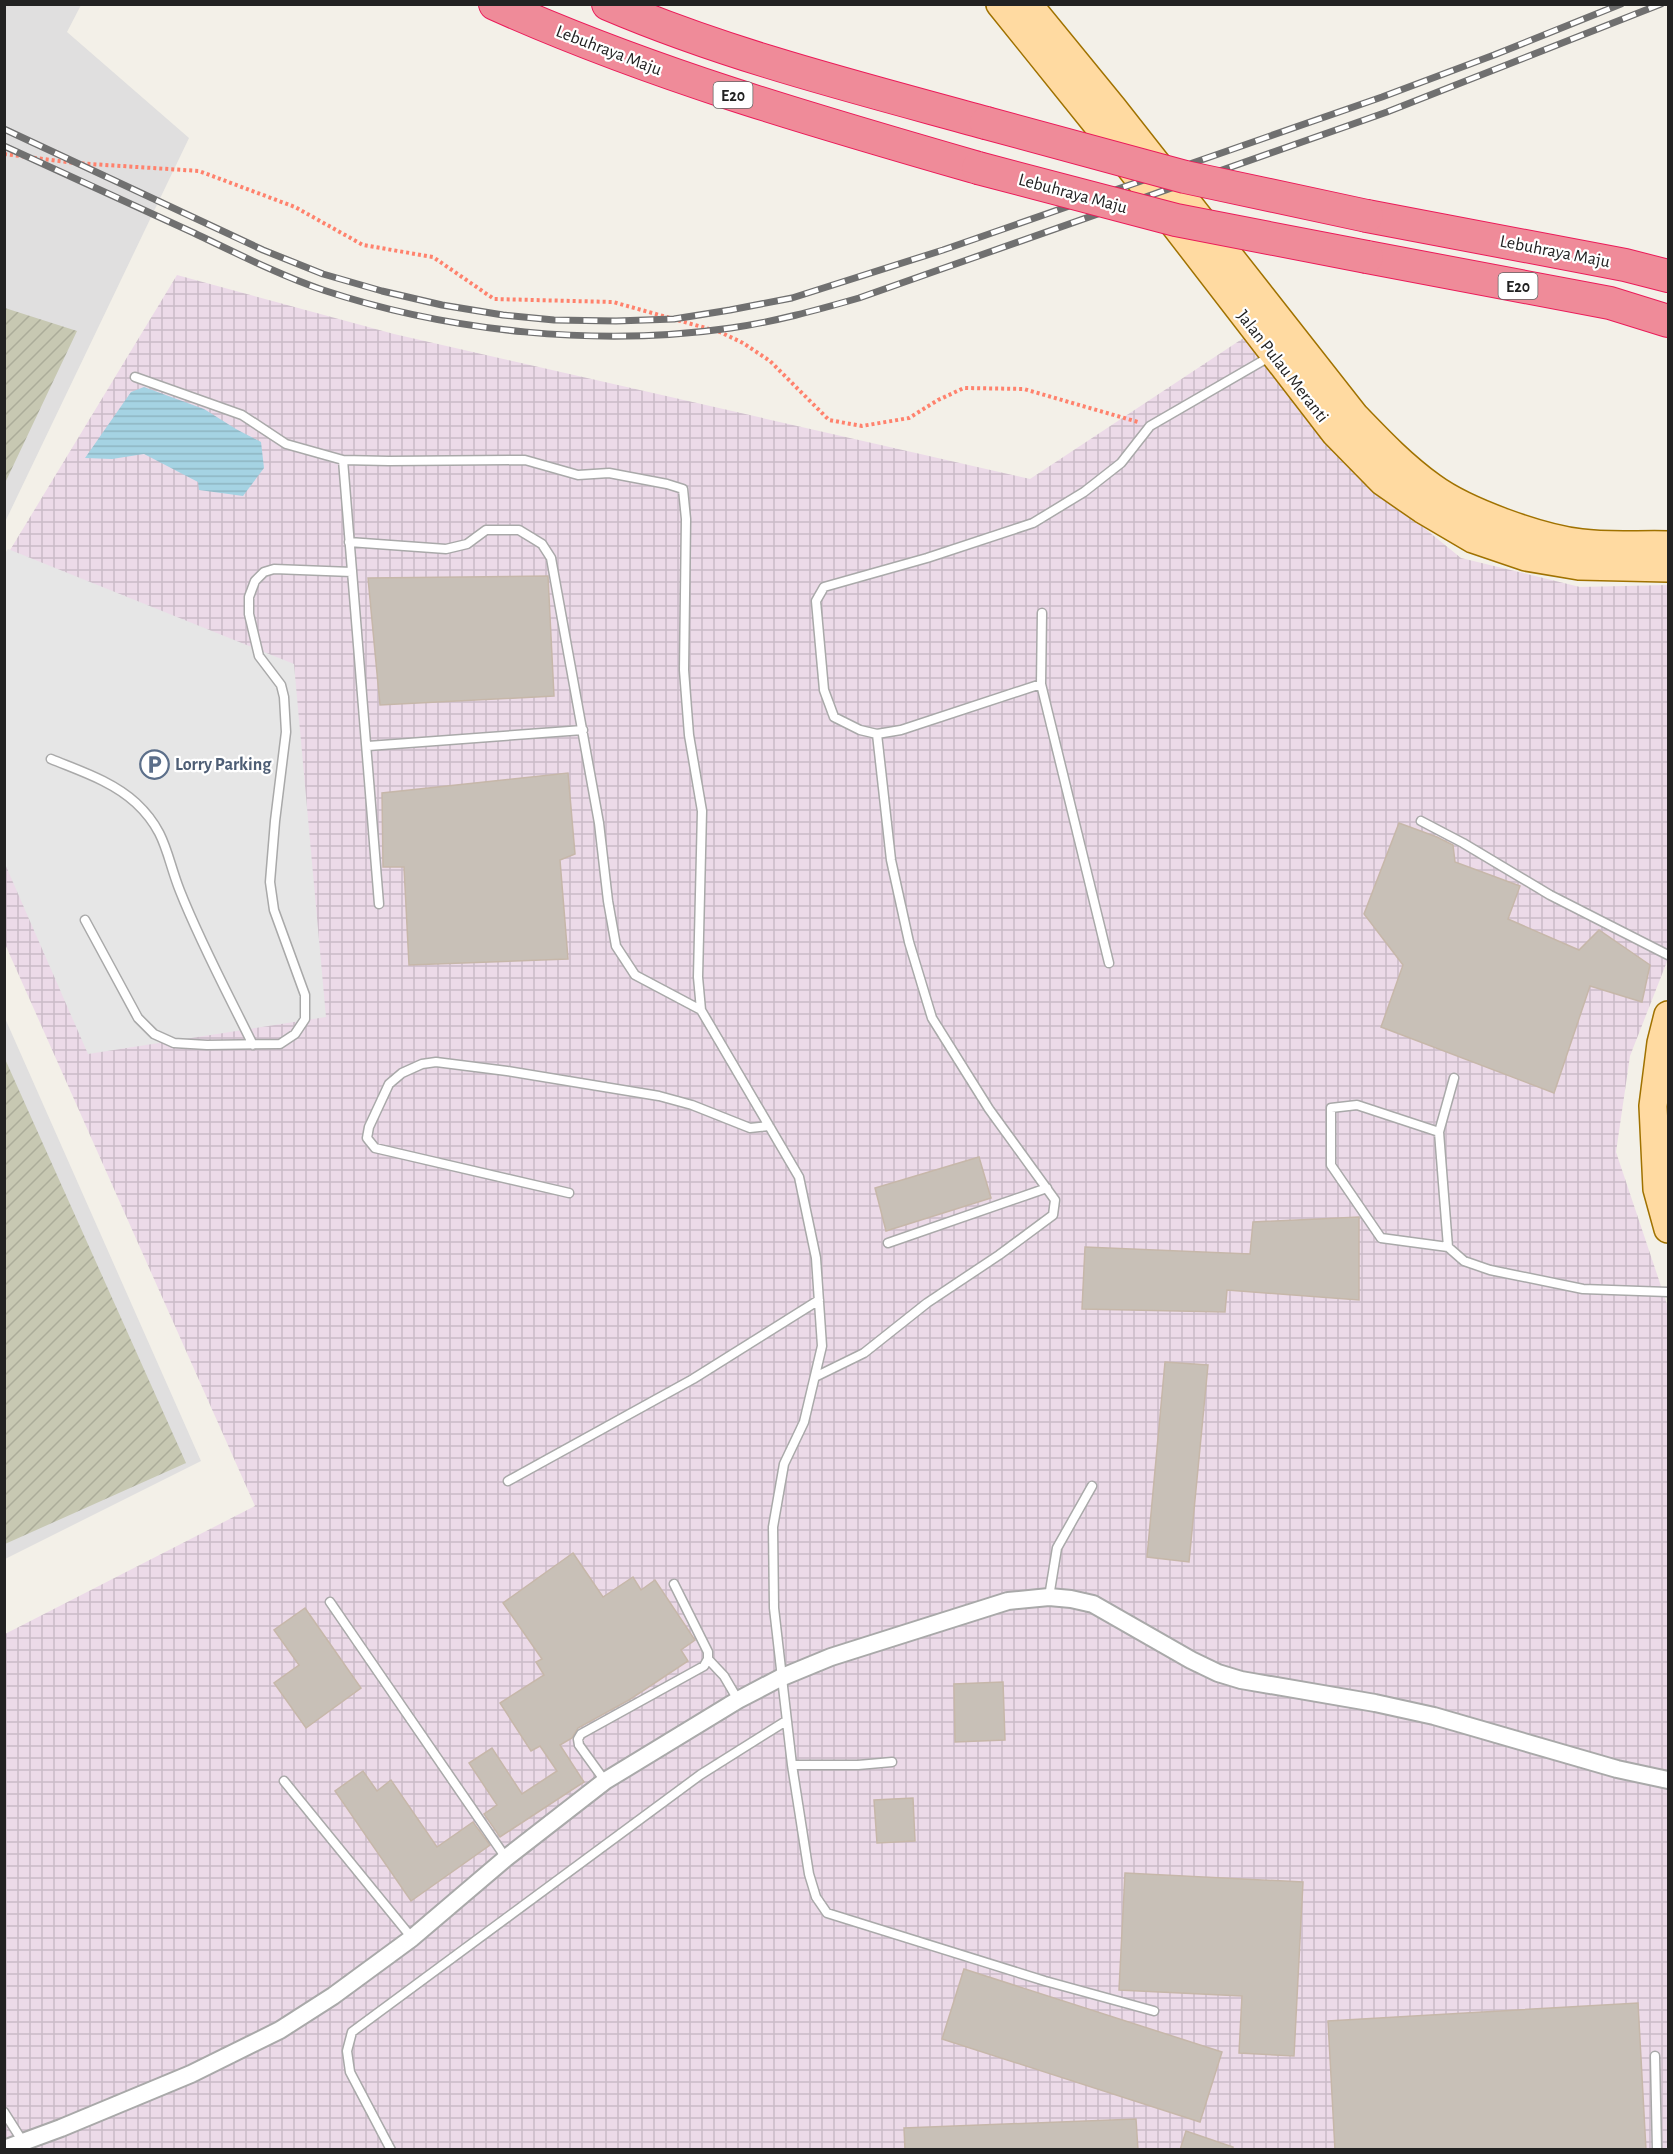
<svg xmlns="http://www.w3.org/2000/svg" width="1673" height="2154" font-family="'Alegreya Sans',sans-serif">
	<defs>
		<pattern id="industrial-grid" width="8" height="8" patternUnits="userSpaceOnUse" patternTransform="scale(1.5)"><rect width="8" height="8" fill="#ecdae8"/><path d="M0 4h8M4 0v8" fill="none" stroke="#cabbc7"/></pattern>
		<pattern id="construction-furrows" width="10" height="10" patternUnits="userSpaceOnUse" patternTransform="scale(1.5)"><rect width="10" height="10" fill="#c7c8b2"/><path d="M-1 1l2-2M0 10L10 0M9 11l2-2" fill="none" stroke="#abac99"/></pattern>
		<pattern id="water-rules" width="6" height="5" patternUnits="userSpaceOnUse" patternTransform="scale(1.5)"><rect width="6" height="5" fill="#a5d3e3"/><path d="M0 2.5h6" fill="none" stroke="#8eb5c2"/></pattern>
	</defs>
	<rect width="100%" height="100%" fill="#f3f0e8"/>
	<path fill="#e0dfdf" d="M 5,5 L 81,5 L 67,32 L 189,138 L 5,522 Z
		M 4,1016 L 201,1461 L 5,1559 L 4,1559 Z"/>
	<path fill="url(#industrial-grid)" d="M 177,275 L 394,334 L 1030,479 L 1245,337 L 1359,475 L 1461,558 L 1580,587 L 1668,585 L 1668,959 L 1630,1056 L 1616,1152 L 1668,1307 L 1668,2149 L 5,2149 L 5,1634 L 255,1506 L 5,944 L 4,560 Z"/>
	<path fill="url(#construction-furrows)" d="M 5,308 L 77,331 L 5,483 L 4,308 Z
		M 5,1059 L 186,1463 L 5,1544 L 4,1544 Z"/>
	<path fill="#e6e6e6" d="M 8,549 L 294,664 L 326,1017 L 88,1054 L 5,864 L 4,555 Z"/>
	<path fill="url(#water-rules)" d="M 144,387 L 204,409 L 236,429 L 261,442 L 264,468 L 243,496 L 199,490 L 198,482 L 144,454 L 112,459 L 85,458 L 131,392 Z"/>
	<path fill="#c8c0b7" stroke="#c6b7a9" stroke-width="1.5" d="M 548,576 L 554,696 L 380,705 L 368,578 Z
		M 568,773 L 575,854 L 560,860 L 568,959 L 409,965 L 404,867 L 383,867 L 382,793 Z
		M 1399,823 L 1437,837 L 1453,845 L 1455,862 L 1520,886 L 1508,919 L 1579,950 L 1599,930 L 1650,965 L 1642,1002 L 1590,986 L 1554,1093 L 1381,1027 L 1403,965 L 1364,914 Z
		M 979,1157 L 991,1198 L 886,1231 L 875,1188 Z
		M 1359,1217 L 1359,1300 L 1227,1290 L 1225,1312 L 1082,1309 L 1085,1247 L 1250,1254 L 1253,1222 Z
		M 1165,1362 L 1208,1365 L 1189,1562 L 1147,1557 Z
		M 573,1553 L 603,1597 L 633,1577 L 641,1590 L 655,1580 L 695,1640 L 681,1650 L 688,1661 L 629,1700 L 578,1728 L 572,1738 L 560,1745 L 584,1782 L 500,1837 L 484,1814 L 497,1805 L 469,1763 L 492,1748 L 522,1794 L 557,1771 L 540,1746 L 531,1751 L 500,1703 L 544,1675 L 536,1662 L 542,1659 L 503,1603 Z
		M 305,1608 L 361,1688 L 306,1728 L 274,1683 L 299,1665 L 274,1630 Z
		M 1003,1682 L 1005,1740 L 955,1742 L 954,1684 Z
		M 363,1771 L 377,1791 L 391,1780 L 437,1847 L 473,1822 L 490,1845 L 411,1901 L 335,1791 Z
		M 913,1798 L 915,1841 L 877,1843 L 874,1800 Z
		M 1125,1873 L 1303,1882 L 1294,2056 L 1239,2053 L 1242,1996 L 1119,1990 Z
		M 964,1969 L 1222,2052 L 1200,2122 L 942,2039 Z
		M 1638,2003 L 1646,2150 L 1335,2150 L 1328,2021 Z
		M 1136,2119 L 1138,2150 L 905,2150 L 904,2128 Z
		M 1186,2131 L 1233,2147 L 1233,2150 L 1180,2150 Z"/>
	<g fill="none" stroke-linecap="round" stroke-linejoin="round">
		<defs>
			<path id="lane" d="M 135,377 L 242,415 L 286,444 L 343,460 L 379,904
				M 343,460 L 389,461 L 525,460 L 578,475 L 609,473 L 667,484 L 683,489 L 686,519 L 684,670 L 689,735 L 702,811 L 698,977 L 701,1010 L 799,1177 L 816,1258 L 822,1346 L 804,1422 L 784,1464 L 773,1527 L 774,1608 L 792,1765 L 809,1874 L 816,1897 L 827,1913 L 1045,1981 L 1154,2011
				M 349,542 L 446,549 L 467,544 L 486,530 L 519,530 L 542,544 L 551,558 L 599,823 L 608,901 L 616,946 L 635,975 L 701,1010
				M 1042,613 L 1041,684 L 1109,963
				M 877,734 L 901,730 L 1041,684
				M 368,746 L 583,730
				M 51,759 C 80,771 112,781 136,803 C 167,832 166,856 180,891 C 201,944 228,994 253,1045
				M 1421,821 L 1463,843 L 1550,895 L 1668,955
				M 85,920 L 138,1018 L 154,1034 L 174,1043 L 207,1045 L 280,1044 L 295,1034 L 305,1019 L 305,995 L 274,910 L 270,882 L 275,821 L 286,732 L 284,697 L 281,685 L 259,656 L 249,614 L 249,597 L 255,581 L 264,572 L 274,569 L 352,572
				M 1454,1078 L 1439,1132 L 1448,1247 L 1464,1261 L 1490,1270 L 1583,1289 L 1668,1292
				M 1439,1132 L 1357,1105 L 1331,1108 L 1331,1165 L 1381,1238 L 1448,1247
				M 569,1193 L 375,1148 L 367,1138 L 369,1127 L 389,1084 L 402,1073 L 422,1064 L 436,1062 L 507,1071 L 659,1096 L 692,1105 L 750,1128 L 769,1126
				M 888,1243 L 1047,1188
				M 815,1377 L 864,1353 L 927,1303 L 999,1255 L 1053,1215 L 1055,1200 L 989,1109 L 932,1018 L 909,942 L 891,860 L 877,734 L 860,730 L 834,717 L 824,690 L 816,601 L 824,587 L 927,558 L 1033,523 L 1084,492 L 1121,463 L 1150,426 L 1271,356
				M 508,1481 L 693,1379 L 819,1300
				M 1049,1597 L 1057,1548 L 1092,1486
				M 330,1602 L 506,1858
				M 708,1659 L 724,1676 L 738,1700
				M 792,1765 L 858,1765 L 892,1762
				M 284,1781 L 412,1938
				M 605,1781 L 579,1745 L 578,1739 L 581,1734 L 704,1666 L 708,1659 L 708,1652 L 674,1584
				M 1655,2056 L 1657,2150
				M 4,2112 L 23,2142
				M 391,2150 L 350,2072 L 347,2051 L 352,2032 L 700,1775 L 786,1721"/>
			<path id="street" d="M 4,2149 L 61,2128 L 191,2074 L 280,2030 L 333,1996 L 412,1938 L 506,1858 L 605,1781 L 738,1700 L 780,1678 L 831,1657 L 1008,1601 L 1049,1597 L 1071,1599 L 1093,1604 L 1191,1660 L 1218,1673 L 1241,1680 L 1375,1703 L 1434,1716 L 1617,1769 L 1668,1780"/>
			<path id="primary" d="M 1000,4 L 1095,122 L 1335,433 L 1383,482 L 1422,509 L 1473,539 L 1526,557 L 1579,566 L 1668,568
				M 1028,4 L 1113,108 L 1355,416 C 1380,442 1403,466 1432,487 C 1466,512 1540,538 1581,543 C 1610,547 1640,544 1668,545
				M 1668,1015 L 1661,1043 L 1653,1106 L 1657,1189 L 1668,1229"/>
			<path id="highway" d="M 495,4 C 651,74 815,121 978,168
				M 608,4 C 730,56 859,88 986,123
				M 1367,216 L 1625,265 L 1668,276
				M 1367,257 L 1610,303 L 1668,321"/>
		</defs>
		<use href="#lane" stroke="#a9a9a9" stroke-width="11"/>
		<use href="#street" stroke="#a9a9a9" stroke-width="20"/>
		<use href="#primary" stroke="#a07200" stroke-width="30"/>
		<use href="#highway" stroke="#eb1b59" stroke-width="34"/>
		<path stroke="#ff826d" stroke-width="4" stroke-dasharray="3 3" stroke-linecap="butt" d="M 4,154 L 75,163 L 199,171 L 295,207 L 363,245 L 433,257 L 494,299 L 613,302 L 720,332 L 743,343 L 770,361 L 829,420 L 862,426 L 909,418 L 938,400 L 964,388 L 1024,389 L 1138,422"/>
		<use href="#lane" stroke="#fff" stroke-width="8"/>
		<use href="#street" stroke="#fff" stroke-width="16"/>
		<use href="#primary" stroke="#ffdaa1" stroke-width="27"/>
		<use href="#highway" stroke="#ef8b99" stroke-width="32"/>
		<defs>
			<path id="rail" d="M 4,129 L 263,250 L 323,274 L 382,291 L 442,305 L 503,315 L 554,320 L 616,321 L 674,319 L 730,310 L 792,298 L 943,250 L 1382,97 L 1494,55 L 1621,4
				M 4,146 C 68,175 131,204 194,233 C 236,253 279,275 323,290 C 449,332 599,347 731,328 C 774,322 817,310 859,298 L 1387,112 L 1661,4"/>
		</defs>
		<use href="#rail" stroke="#707070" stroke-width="7"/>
		<use href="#rail" stroke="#fff" stroke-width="4.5" stroke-dasharray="14" stroke-linecap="butt"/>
		<defs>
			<path id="highway-bridge" d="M 986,123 L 1185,177 L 1367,216
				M 978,168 L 1176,220 L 1367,257"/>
		</defs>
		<use href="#highway-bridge" stroke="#eb1b59" stroke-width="34" stroke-linecap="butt"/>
		<use href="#highway-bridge" stroke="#ef8b99" stroke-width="32"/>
	</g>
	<defs>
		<symbol id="parking-ring" viewBox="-11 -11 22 22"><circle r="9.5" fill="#fff" stroke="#5c6f8a" stroke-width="1.5"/><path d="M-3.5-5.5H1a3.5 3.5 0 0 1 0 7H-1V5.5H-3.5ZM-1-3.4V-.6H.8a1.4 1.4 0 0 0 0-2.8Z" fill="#5c6f8a"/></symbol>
	</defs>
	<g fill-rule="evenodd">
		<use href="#parking-ring" x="138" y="748" width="33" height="33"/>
	</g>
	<g text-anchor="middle" stroke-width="4.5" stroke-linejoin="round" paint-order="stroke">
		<g fill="#fff" stroke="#646464" stroke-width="1.5">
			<rect x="713.5" y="82" width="39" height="26" rx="4.5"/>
			<rect x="1498.5" y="273" width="39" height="26" rx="4.5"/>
		</g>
		<g font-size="16" font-weight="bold" fill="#222">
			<text x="733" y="101">E20</text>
			<text x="1518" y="292">E20</text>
		</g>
		<g font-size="18" fill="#222" stroke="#fff">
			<text transform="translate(609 50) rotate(21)" y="6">Lebuhraya Maju</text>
			<text transform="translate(1073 193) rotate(15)" y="6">Lebuhraya Maju</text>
			<text transform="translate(1555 251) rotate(11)" y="6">Lebuhraya Maju</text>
			<text transform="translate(1283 366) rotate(52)" y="6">Jalan Pulau Meranti</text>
		</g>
		<g font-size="18" font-weight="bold" fill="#4e5e75" stroke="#fff" text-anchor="start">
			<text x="175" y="770">Lorry Parking</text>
		</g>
	</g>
	<rect width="1673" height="2154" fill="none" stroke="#222222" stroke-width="12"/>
</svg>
